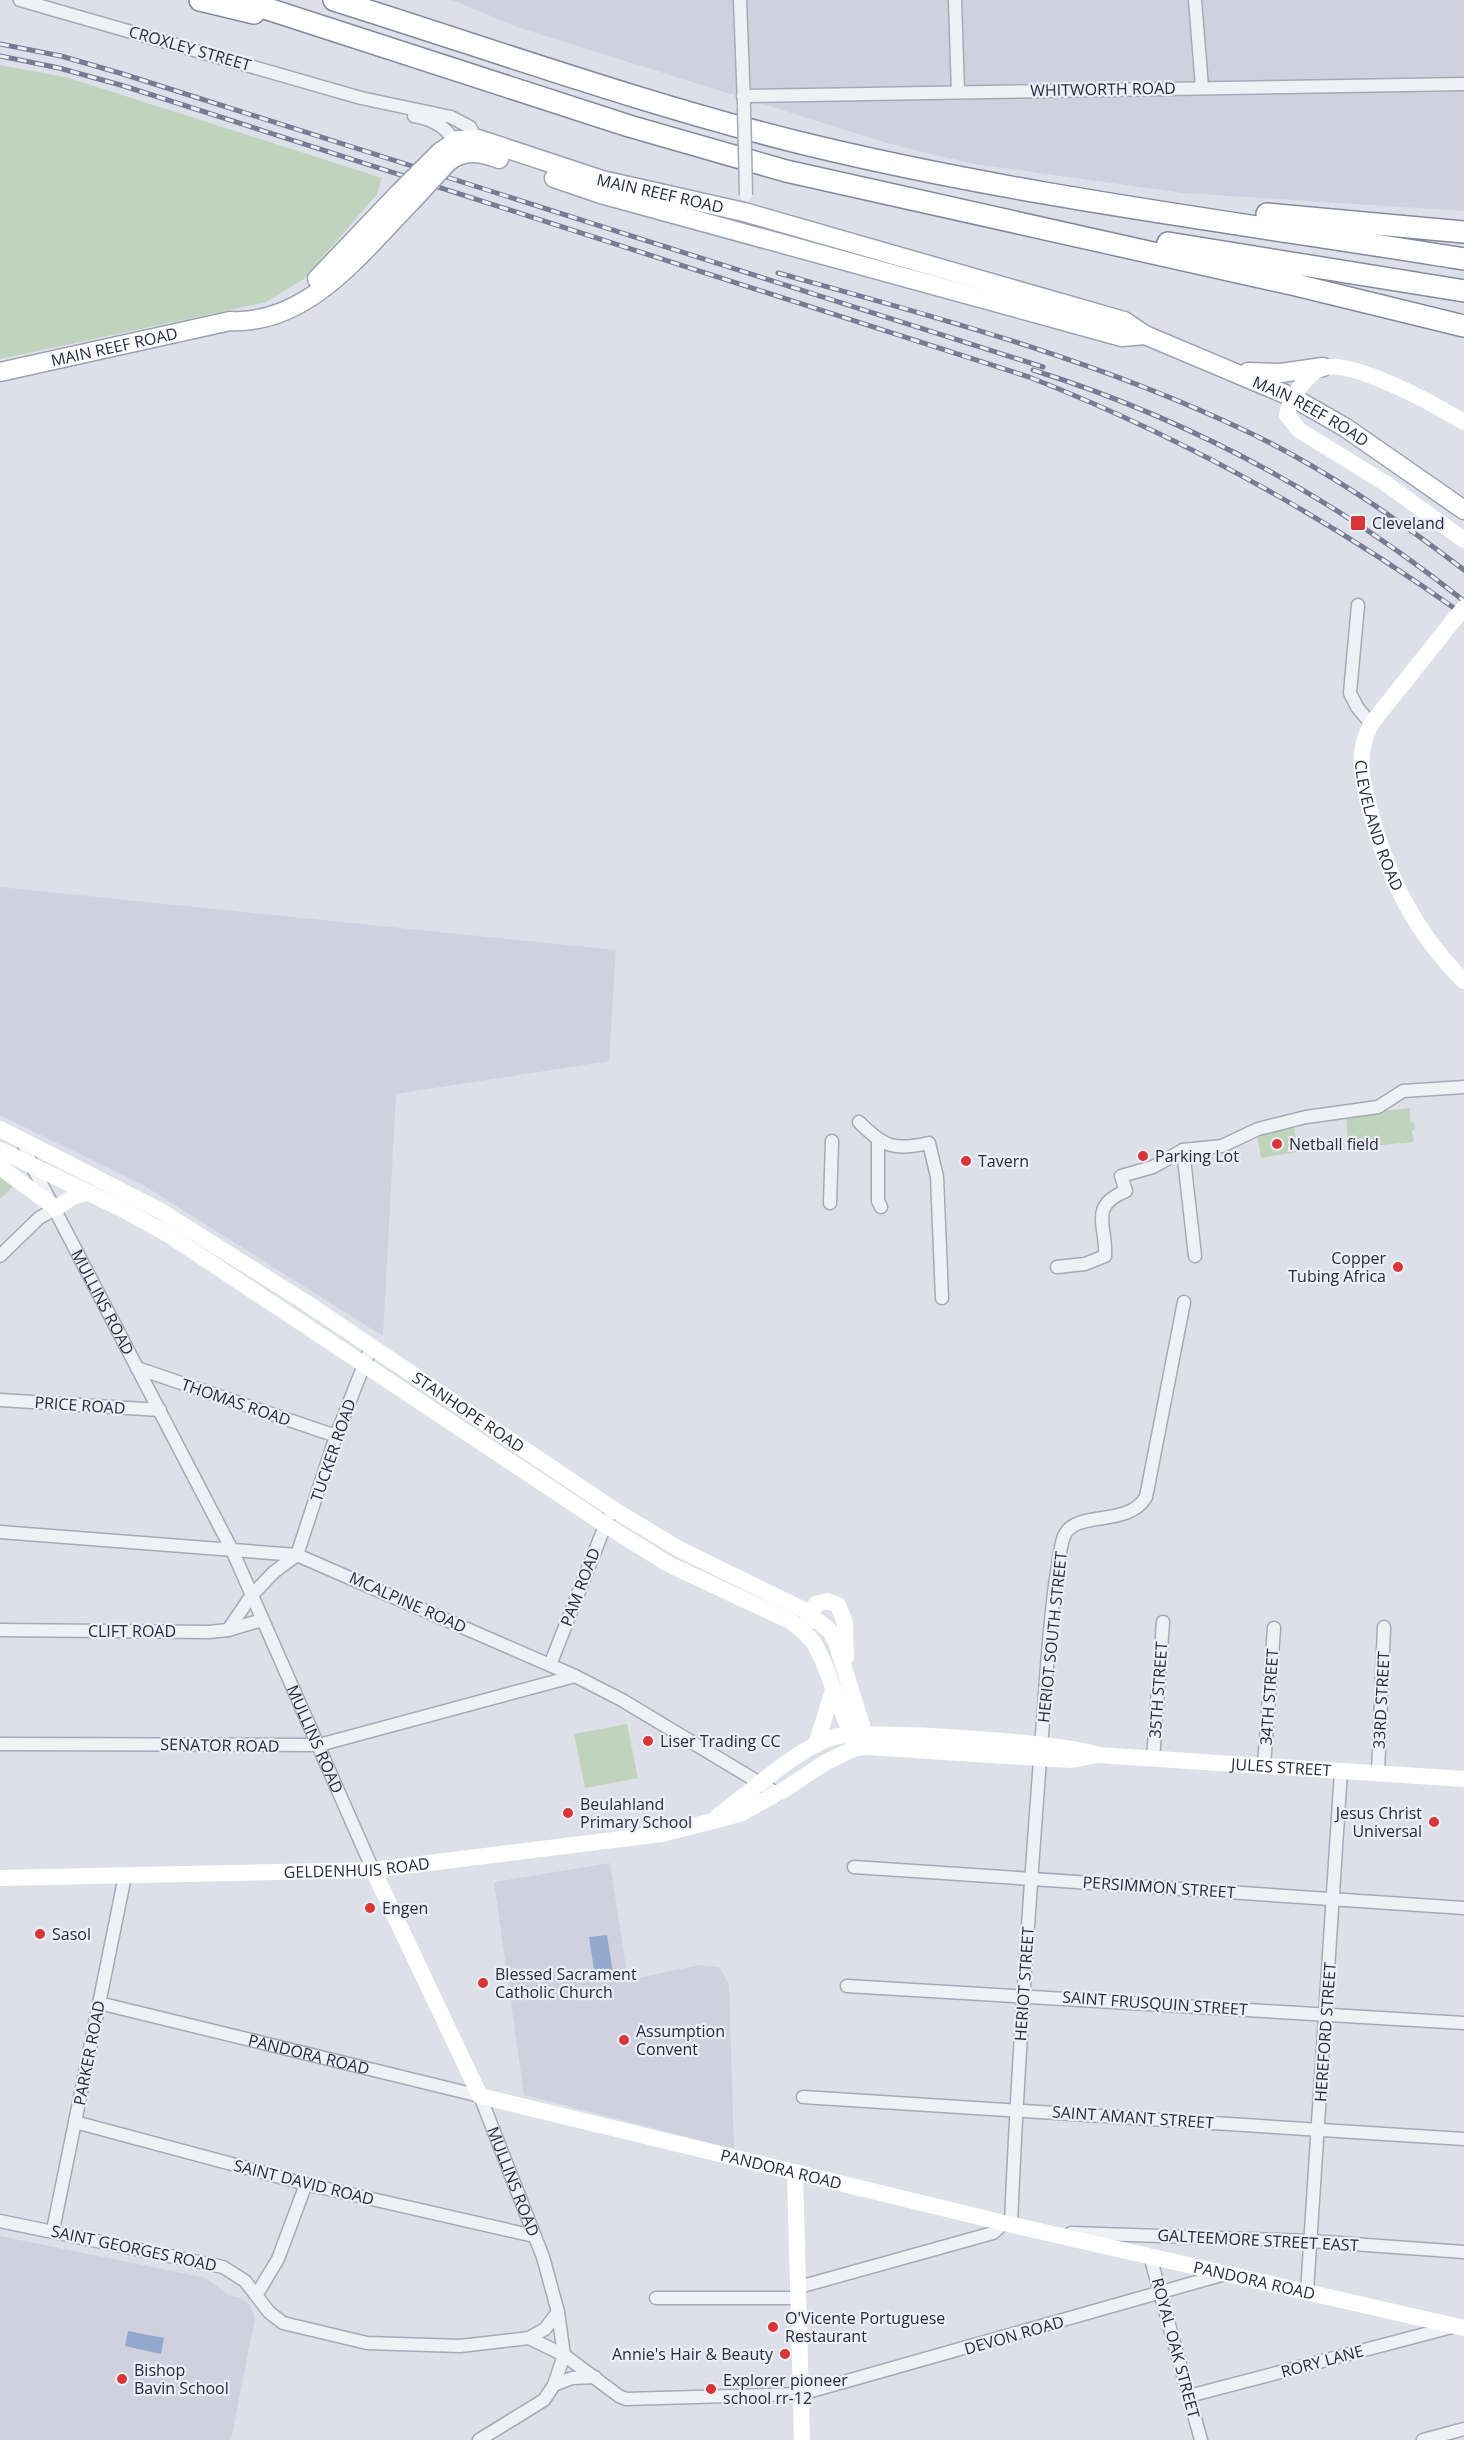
<svg xmlns="http://www.w3.org/2000/svg" width="1464" height="2440" font-family="'Open Sans',sans-serif">
	<rect width="100%" height="100%" fill="#dde0e8"/>
	<path fill="#cfd2de" d="M 452,0 L 1464,0 L 1464,211 L 1183,193 L 974,164 L 890,144 L 517,27 Z
		M 0,887 L 616,950 L 609,1061 L 396,1094 L 383,1336 L 143,1185 L 0,1115 Z
		M 610,1863 L 628,1980 L 700,1965 L 719,1967 L 729,1984 L 734,2149 L 524,2095 L 494,1882 Z
		M 0,2236 L 206,2278 L 228,2295 L 241,2298 L 250,2305 L 255,2318 L 231,2440 L 0,2440 Z"/>
	<path fill="#c0d3bd" d="M 0,65 L 69,78 L 382,178 L 377,194 L 304,279 L 266,302 L 0,359 Z
		M 1410,1108 L 1410,1122 L 1414,1123 L 1415,1129 L 1412,1131 L 1414,1142 L 1348,1148 L 1346,1115 Z
		M 1294,1128 L 1298,1152 L 1261,1158 L 1257,1135 Z
		M 0,1177 L 15,1185 L 0,1199 Z
		M 627,1724 L 638,1778 L 585,1788 L 574,1734 Z"/>
	<path fill="#94a7cc" d="M 607,1935 L 613,1973 L 595,1976 L 589,1937 Z
		M 128,2331 L 164,2338 L 161,2354 L 125,2346 Z"/>
	<g fill="none" stroke-linecap="round" stroke-linejoin="round">
		<defs>
			<g id="street">
				<path d="M 20,0 L 361,98 L 451,117 L 470,127 L 479,145"/>
				<path d="M 740,0 L 744,104"/>
				<path d="M 955,0 L 958,92"/>
				<path d="M 1195,0 L 1202,87"/>
				<path d="M 743,96 L 1464,84"/>
				<path d="M 414,116 C 433,119 451,129 457,148"/>
				<path d="M 1358,605 L 1350,693 L 1357,707 L 1371,724"/>
				<path d="M 859,1122 C 884,1147 894,1151 929,1143 L 937,1177 L 942,1298"/>
				<path d="M 878,1140 L 878,1201 L 881,1207"/>
				<path id="s1" d="M 23,1141 L 32,1166 L 232,1550 L 373,1870"/>
				<path d="M 1183,1150 L 1195,1256"/>
				<path d="M 830,1203 L 832,1141"/>
				<path d="M 0,1256 L 39,1218 L 55,1209"/>
				<path d="M 1057,1267 L 1085,1264 L 1105,1256 C 1107,1226 1088,1206 1126,1191 L 1121,1176 L 1153,1167 L 1183,1150 L 1222,1146 L 1258,1129 L 1306,1117 L 1378,1107 L 1403,1091 L 1464,1087"/>
				<path d="M 137,1368 L 336,1436"/>
				<path d="M 0,1400 L 160,1410"/>
				<path d="M 0,1532 L 297,1555 L 575,1676 L 622,1700 L 778,1794"/>
				<path d="M 0,1630 L 209,1632 L 228,1630 L 262,1620"/>
				<path d="M 228,1630 L 251,1596 L 274,1572 L 297,1555 L 336,1436 L 371,1347"/>
				<path d="M 550,1665 L 608,1518"/>
				<path d="M 0,1744 L 319,1745 L 575,1676"/>
				<path d="M 1153,1759 L 1163,1622"/>
				<path d="M 1264,1766 L 1274,1628"/>
				<path d="M 1378,1773 L 1384,1627"/>
				<path d="M 854,1867 L 1464,1908"/>
				<path d="M 847,1986 L 1464,2023"/>
				<path id="s2" d="M 99,2003 L 480,2096 L 543,2257 L 558,2312 L 564,2355 L 554,2385 L 544,2400 L 479,2440"/>
				<path d="M 803,2097 L 1464,2139"/>
				<path d="M 75,2122 L 306,2184 L 534,2236"/>
				<path d="M 0,2221 L 223,2267 L 245,2281 L 269,2312 L 283,2323 L 367,2343 L 460,2346 L 529,2338 L 545,2329 L 558,2312"/>
				<path d="M 1011,2224 C 1018,2056 1030,1889 1043,1721 C 1047,1671 1049,1621 1057,1572 C 1059,1560 1060,1547 1064,1536 C 1076,1509 1128,1528 1146,1497 L 1184,1302"/>
				<path d="M 53,2230 L 125,1876"/>
				<path d="M 1071,2233 L 1311,2241 L 1464,2252"/>
				<path d="M 1150,2256 L 1201,2440"/>
				<path d="M 799,2287 L 993,2233 L 1004,2223"/>
				<path d="M 1307,2292 L 1341,1771"/>
				<path d="M 257,2294 L 278,2259 L 306,2184"/>
				<path d="M 656,2298 L 799,2298"/>
				<path d="M 529,2338 L 564,2355 L 619,2396 L 626,2399 L 801,2394 L 1225,2274"/>
				<path d="M 554,2385 L 572,2378 L 595,2377"/>
				<path d="M 1189,2396 L 1452,2327"/>
				<path d="M 1423,2440 L 1464,2429"/>
			</g>
			<g id="primary">
				<path id="s7" d="M 440,152 L 458,140 L 478,139 L 602,180 L 744,212 L 1124,321 L 1145,335 L 1292,397 L 1346,428 L 1464,510"/>
				<path d="M 448,162 C 464,149 481,152 499,159"/>
				<path d="M 554,178 L 601,194 L 1122,337 L 1145,335"/>
				<path d="M 317,279 L 399,193"/>
				<path id="s8" d="M 0,372 L 230,321 C 308,325 362,252 411,202"/>
				<path d="M 1248,372 L 1281,373 L 1323,367"/>
			</g>
			<path id="highway" d="M 200,0 L 254,13
				M 240,0 L 629,126 L 786,171 L 1296,285 L 1464,326
				M 334,0 C 487,48 641,103 797,142 C 1016,196 1242,223 1464,259
				M 1267,214 L 1464,232
				M 1168,243 L 1464,291"/>
		</defs>
		<use href="#street" stroke="#a6aab6" stroke-width="15"/>
		<use href="#primary" stroke="#9ba2b5" stroke-width="21"/>
		<use href="#highway" stroke="#838aa0" stroke-width="24"/>
		<use href="#street" stroke="#f0f1f6" stroke-width="12"/>
		<g stroke="#fff" stroke-width="16">
			<path d="M 1464,422 C 1437,406 1352,358 1322,368 C 1314,371 1306,379 1301,386 C 1294,395 1289,403 1287,415 L 1299,430 L 1385,483 L 1464,540"/>
			<path id="s3" d="M 1453,621 L 1371,724 C 1355,755 1362,781 1371,814 C 1389,879 1415,933 1464,981"/>
			<path id="s4" d="M 0,1129 L 159,1210 L 305,1302 L 613,1509 L 679,1549 L 804,1610 L 830,1631 L 836,1642 L 865,1735 L 867,1747"/>
			<path d="M 0,1150 L 124,1210 L 169,1235 L 604,1524 L 668,1564 L 790,1621 L 802,1630 L 814,1643 L 823,1661 L 856,1748"/>
			<path d="M 0,1167 L 53,1206"/>
			<path d="M 55,1209 L 74,1196 L 88,1193"/>
			<path d="M 806,1625 L 816,1604 L 827,1601 L 838,1605 L 845,1623 L 846,1657"/>
			<path d="M 816,1745 L 833,1690"/>
			<path d="M 718,1816 C 748,1794 799,1747 834,1737 C 863,1729 1070,1742 1097,1755"/>
			<path id="s5" d="M 373,1870 L 480,2096 L 1004,2223 L 1464,2328"/>
			<path id="s6" d="M 0,1878 L 373,1870 L 662,1834 L 740,1814 L 785,1789 L 826,1762 L 856,1748 L 867,1747 L 1071,1760 L 1098,1755 L 1464,1779"/>
			<path d="M 795,2172 L 802,2440"/>
		</g>
		<use href="#primary" stroke="#fff" stroke-width="18"/>
		<use href="#highway" stroke="#fff" stroke-width="21"/>
		<defs>
			<path id="rail" d="M 0,44 L 61,56 L 123,74 L 1043,367
				M 0,56 L 59,68 L 124,86 L 1029,377 C 1185,438 1328,518 1464,615
				M 778,273 C 936,317 1097,360 1246,431 C 1324,468 1396,518 1464,570
				M 1033,370 C 1191,420 1335,498 1464,601"/>
		</defs>
		<use href="#rail" stroke="#757c93" stroke-width="5"/>
		<use href="#rail" stroke="#edeff6" stroke-width="3" stroke-dasharray="9" stroke-linecap="butt"/>
		<defs>
			<path id="street-bridge" d="M 744,107 L 746,195"/>
			<path id="primary-bridge" d="M 399,193 L 440,152
				M 411,202 L 448,162"/>
		</defs>
		<use href="#street-bridge" stroke="#a6aab6" stroke-width="15" stroke-linecap="butt"/>
		<use href="#primary-bridge" stroke="#9ba2b5" stroke-width="21" stroke-linecap="butt"/>
		<use href="#street-bridge" stroke="#f0f1f6" stroke-width="12"/>
		<path stroke="#fff" stroke-width="16" d="M 1453,621 L 1464,608"/>
		<use href="#primary-bridge" stroke="#fff" stroke-width="18"/>
	</g>
	<g fill="#da3536" stroke="#edeff6" stroke-width="2">
		<rect x="1350" y="515" width="16" height="16" rx="3"/>
		<circle cx="1277" cy="1144" r="6"/>
		<circle cx="1143" cy="1156" r="6"/>
		<circle cx="966" cy="1161" r="6"/>
		<circle cx="1398" cy="1267" r="6"/>
		<circle cx="648" cy="1741" r="6"/>
		<circle cx="568" cy="1813" r="6"/>
		<circle cx="1434" cy="1822" r="6"/>
		<circle cx="370" cy="1908" r="6"/>
		<circle cx="40" cy="1934" r="6"/>
		<circle cx="483" cy="1983" r="6"/>
		<circle cx="624" cy="2040" r="6"/>
		<circle cx="773" cy="2327" r="6"/>
		<circle cx="785" cy="2354" r="6"/>
		<circle cx="122" cy="2379" r="6"/>
		<circle cx="711" cy="2389" r="6"/>
	</g>
	<g text-anchor="middle" stroke-width="4.5" stroke-linejoin="round" paint-order="stroke">
		<g font-size="16" fill="#252b40" stroke="#edeff6">
			<text transform="translate(190 48) rotate(16)" y="6">CROXLEY STREET</text>
			<text transform="translate(1103 89) rotate(-1)" y="6">WHITWORTH ROAD</text>
			<text dy="6" stroke="none"><textPath href="#s7" startOffset="232">MAIN REEF ROAD</textPath></text>
			<text dy="6" stroke="none"><textPath href="#s8" startOffset="117">MAIN REEF ROAD</textPath></text>
			<text dy="6" stroke="none"><textPath href="#s7" startOffset="921">MAIN REEF ROAD</textPath></text>
			<text dy="6" stroke="none"><textPath href="#s3" startOffset="237">CLEVELAND ROAD</textPath></text>
			<text dy="6" stroke="none"><textPath href="#s1" startOffset="180">MULLINS ROAD</textPath></text>
			<text transform="translate(236 1402) rotate(19)" y="6">THOMAS ROAD</text>
			<text transform="translate(80 1405) rotate(4)" y="6">PRICE ROAD</text>
			<text dy="6" stroke="none"><textPath href="#s4" startOffset="548">STANHOPE ROAD</textPath></text>
			<text transform="translate(333 1450) rotate(-71)" y="6">TUCKER ROAD</text>
			<text transform="translate(580 1587) rotate(-69)" y="6">PAM ROAD</text>
			<text transform="translate(408 1602) rotate(24)" y="6">MCALPINE ROAD</text>
			<text x="132" y="1637">CLIFT ROAD</text>
			<text transform="translate(1052 1637) rotate(-84)" y="6">HERIOT SOUTH STREET</text>
			<text transform="translate(1158 1690) rotate(-86)" y="6">35TH STREET</text>
			<text transform="translate(1269 1697) rotate(-86)" y="6">34TH STREET</text>
			<text transform="translate(1381 1700) rotate(-87)" y="6">33RD STREET</text>
			<text dy="6" stroke="none"><textPath href="#s1" startOffset="666">MULLINS ROAD</textPath></text>
			<text transform="translate(220 1745) rotate(1)" y="6">SENATOR ROAD</text>
			<text dy="6" stroke="none"><textPath href="#s6" startOffset="1305">JULES STREET</textPath></text>
			<text dy="6" stroke="none"><textPath href="#s6" startOffset="357">GELDENHUIS ROAD</textPath></text>
			<text transform="translate(1159 1887) rotate(4)" y="6">PERSIMMON STREET</text>
			<text transform="translate(1024 1984) rotate(-86)" y="6">HERIOT STREET</text>
			<text transform="translate(1155 2003) rotate(4)" y="6">SAINT FRUSQUIN STREET</text>
			<text transform="translate(1325 2032) rotate(-86)" y="6">HEREFORD STREET</text>
			<text transform="translate(89 2053) rotate(-79)" y="6">PARKER ROAD</text>
			<text dy="6" stroke="none"><textPath href="#s2" startOffset="216">PANDORA ROAD</textPath></text>
			<text transform="translate(1133 2117) rotate(4)" y="6">SAINT AMANT STREET</text>
			<text dy="6" stroke="none"><textPath href="#s5" startOffset="560">PANDORA ROAD</textPath></text>
			<text transform="translate(304 2182) rotate(14)" y="6">SAINT DAVID ROAD</text>
			<text dy="6" stroke="none"><textPath href="#s2" startOffset="484">MULLINS ROAD</textPath></text>
			<text transform="translate(1258 2240) rotate(3)" y="6">GALTEEMORE STREET EAST</text>
			<text transform="translate(134 2248) rotate(12)" y="6">SAINT GEORGES ROAD</text>
			<text dy="6" stroke="none"><textPath href="#s5" startOffset="1046">PANDORA ROAD</textPath></text>
			<text transform="translate(1014 2335) rotate(-16)" y="6">DEVON ROAD</text>
			<text transform="translate(1176 2348) rotate(75)" y="6">ROYAL OAK STREET</text>
			<text transform="translate(1322 2361) rotate(-15)" y="6">RORY LANE</text>
		</g>
		<g font-size="16" fill="#252b40" stroke="#edeff6" text-anchor="start">
			<text x="1372" y="529">Cleveland</text>
			<text x="1289" y="1150">Netball field</text>
			<text x="1155" y="1162">Parking Lot</text>
			<text x="978" y="1167">Tavern</text>
			<text x="1386" y="1264" text-anchor="end">Copper<tspan x="1386" dy="18">Tubing Africa</tspan></text>
			<text x="660" y="1747">Liser Trading CC</text>
			<text x="580" y="1810">Beulahland<tspan x="580" dy="18">Primary School</tspan></text>
			<text x="1422" y="1819" text-anchor="end">Jesus Christ<tspan x="1422" dy="18">Universal</tspan></text>
			<text x="382" y="1914">Engen</text>
			<text x="52" y="1940">Sasol</text>
			<text x="495" y="1980">Blessed Sacrament<tspan x="495" dy="18">Catholic Church</tspan></text>
			<text x="636" y="2037">Assumption<tspan x="636" dy="18">Convent</tspan></text>
			<text x="785" y="2324">O'Vicente Portuguese<tspan x="785" dy="18">Restaurant</tspan></text>
			<text x="773" y="2360" text-anchor="end">Annie's Hair &amp; Beauty</text>
			<text x="134" y="2376">Bishop<tspan x="134" dy="18">Bavin School</tspan></text>
			<text x="723" y="2386">Explorer pioneer<tspan x="723" dy="18">school rr-12</tspan></text>
		</g>
	</g>
</svg>
